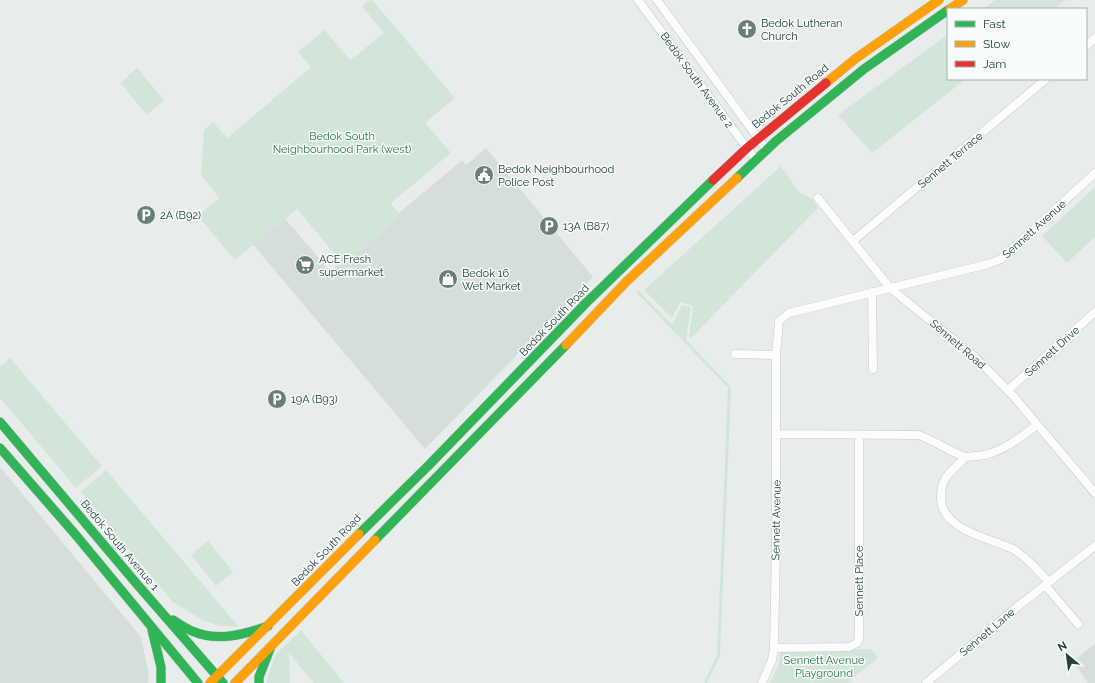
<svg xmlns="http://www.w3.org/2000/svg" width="1095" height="683" font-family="Raleway,sans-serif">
	<rect width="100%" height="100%" fill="#e8edeb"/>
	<path fill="#d6dedb" d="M 486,148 L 593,277 L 425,449 L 251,242 L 282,215 L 330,271 L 462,160 L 466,165 Z
		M 0,467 L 141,637 L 149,676 L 148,683 L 0,683 Z
		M 1095,644 L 1095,683 L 1088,683 L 1073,661 Z"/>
	<path fill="#d1e6d8" d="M 370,0 L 372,0 L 455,98 L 425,123 L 451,153 L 391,203 L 401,217 L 344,265 L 297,209 L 235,260 L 198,216 L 219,198 L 201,175 L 204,130 L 213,122 L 227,138 L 311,67 L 298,52 L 325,30 L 350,60 L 384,33 L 362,6 Z
		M 995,0 L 1066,0 L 1054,9 L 983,9 Z
		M 948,34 L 948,79 L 966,79 L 872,153 L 838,115 Z
		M 137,68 L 164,100 L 147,115 L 120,83 Z
		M 781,166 L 799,192 L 813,199 L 818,208 L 691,338 L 689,336 L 693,306 L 680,302 L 672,318 L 644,290 Z
		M 1095,187 L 1095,237 L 1067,263 L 1042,236 Z
		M 638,290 L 672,325 L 682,305 L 691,307 L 686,340 L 731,387 L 720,656 L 707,683 L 704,683 L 717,655 L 728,388 L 636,292 Z
		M 10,358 L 102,466 L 76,488 L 0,398 L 0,367 Z
		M 106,470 L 239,627 L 220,626 L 204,621 L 173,602 L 81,492 Z
		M 208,541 L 233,572 L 216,586 L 191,555 Z
		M 301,630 L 344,683 L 314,683 L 289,653 L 290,683 L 267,683 L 267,679 L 276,654 Z
		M 871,649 L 878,658 L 847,683 L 770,683 L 779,664 L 780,650 Z"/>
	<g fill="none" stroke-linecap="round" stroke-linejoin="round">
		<defs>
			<path id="street" d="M 638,0 L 755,159
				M 657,0 L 766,149
				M 1086,46 L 1095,38
				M 818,198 L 890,288 L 975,357 L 1015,398 L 1095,493
				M 853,241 L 1046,79
				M 872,292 L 873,369
				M 735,354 L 776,355
				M 1008,390 L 1095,312
				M 1037,425 C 1021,437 1005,450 985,455 C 979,456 972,456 966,457 C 960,463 950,471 945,479 C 942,484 941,491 941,497 C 940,530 990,538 1013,549 C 1027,557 1038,571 1049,582
				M 777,434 L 918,435 C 935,440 949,452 966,457
				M 1045,585 L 1078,624
				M 774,648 L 849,647 L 857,643 L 859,638 L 859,435
				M 762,683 L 772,660 L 774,648 L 776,545 L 776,355 L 779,321 L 789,313 L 988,264 L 1001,259 L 1095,173
				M 926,683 L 1017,607 L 1095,546"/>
			<path id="fast" d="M 737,178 L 776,141 L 864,69 L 948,10
				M 0,422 L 136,583 L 223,683
				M 0,448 L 75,534 L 198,683
				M 359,534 L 429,465 L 587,302 L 713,180
				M 375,540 L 566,345
				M 173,620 C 179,624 185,628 192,631 C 217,642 243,635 268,626
				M 152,630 L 161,667 L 161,683
				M 259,683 L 259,677 L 270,649"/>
			<path id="slow" d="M 950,9 L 963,0
				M 826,83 L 855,59 L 939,0
				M 566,345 L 627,281 L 737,178
				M 210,683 L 359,534
				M 235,683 L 375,540"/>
			<path id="jam" d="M 713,180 L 747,148 L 826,83"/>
		</defs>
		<use href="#street" stroke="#c5cac8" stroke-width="9"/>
		<use href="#fast" stroke="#c3cbc8" stroke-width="10"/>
		<use href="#slow" stroke="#c3cbc8" stroke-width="10"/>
		<use href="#jam" stroke="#c3cbc8" stroke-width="10"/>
		<use href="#street" stroke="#fcfcfc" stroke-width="8"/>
		<use href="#fast" stroke="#30b455" stroke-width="9"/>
		<use href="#slow" stroke="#ff9f0a" stroke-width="9"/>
		<use href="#jam" stroke="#e5322d" stroke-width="9"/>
	</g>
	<defs>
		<symbol id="church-disc" viewBox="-11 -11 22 22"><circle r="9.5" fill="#697e78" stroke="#f7fbf9"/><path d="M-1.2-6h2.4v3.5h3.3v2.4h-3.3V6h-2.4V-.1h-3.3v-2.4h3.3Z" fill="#fff"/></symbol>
		<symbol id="civic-disc" viewBox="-11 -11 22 22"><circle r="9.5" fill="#697e78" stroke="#f7fbf9"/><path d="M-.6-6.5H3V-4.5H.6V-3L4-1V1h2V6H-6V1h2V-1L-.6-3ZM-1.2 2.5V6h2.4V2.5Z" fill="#fff"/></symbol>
		<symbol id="parking-disc" viewBox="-11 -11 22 22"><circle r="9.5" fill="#697e78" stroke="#f7fbf9"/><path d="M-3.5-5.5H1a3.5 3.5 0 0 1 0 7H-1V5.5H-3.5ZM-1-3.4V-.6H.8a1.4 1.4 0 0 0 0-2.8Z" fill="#fff"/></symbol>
		<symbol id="supermarket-disc" viewBox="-11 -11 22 22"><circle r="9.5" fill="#697e78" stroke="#f7fbf9"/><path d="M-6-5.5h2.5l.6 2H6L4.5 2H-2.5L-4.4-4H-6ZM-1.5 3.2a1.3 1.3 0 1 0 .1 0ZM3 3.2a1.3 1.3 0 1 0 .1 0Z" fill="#fff"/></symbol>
		<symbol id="shop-disc" viewBox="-11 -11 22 22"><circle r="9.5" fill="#697e78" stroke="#f7fbf9"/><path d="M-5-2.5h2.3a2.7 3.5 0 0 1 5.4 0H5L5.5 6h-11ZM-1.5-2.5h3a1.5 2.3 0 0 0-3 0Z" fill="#fff"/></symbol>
	</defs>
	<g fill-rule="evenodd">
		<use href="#church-disc" x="736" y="18" width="22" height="22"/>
		<use href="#civic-disc" x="473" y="164" width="22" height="22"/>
		<use href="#parking-disc" x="135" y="204" width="22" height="22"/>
		<use href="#parking-disc" x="538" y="215" width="22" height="22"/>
		<use href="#supermarket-disc" x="294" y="254" width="22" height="22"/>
		<use href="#shop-disc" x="437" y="268" width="22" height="22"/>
		<use href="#parking-disc" x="266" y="388" width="22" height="22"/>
	</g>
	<g text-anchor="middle" stroke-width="3" stroke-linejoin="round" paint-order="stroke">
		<g font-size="11" fill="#24423a" stroke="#f7fbf9" text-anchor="start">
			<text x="761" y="27">Bedok Lutheran<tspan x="761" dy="13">Church</tspan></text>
			<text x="498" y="173">Bedok Neighbourhood<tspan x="498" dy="13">Police Post</tspan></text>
			<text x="160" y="219">2A (B92)</text>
			<text x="563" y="230">13A (B87)</text>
			<text x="319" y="263">ACE Fresh<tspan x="319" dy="13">supermarket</tspan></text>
			<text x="462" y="277">Bedok 16<tspan x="462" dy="13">Wet Market</tspan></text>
			<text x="291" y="403">19A (B93)</text>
		</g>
		<g font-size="11" fill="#24423a" stroke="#f7fbf9">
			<text transform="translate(697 80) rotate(54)" y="4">Bedok South Avenue 2</text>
			<text transform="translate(790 96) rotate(-39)" y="4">Bedok South Road</text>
			<text transform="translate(950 160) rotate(-40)" y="4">Sennett Terrace</text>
			<text transform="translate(1034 229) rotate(-42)" y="4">Sennett Avenue</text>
			<text transform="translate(554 320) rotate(-46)" y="4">Bedok South Road</text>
			<text transform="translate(958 344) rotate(41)" y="4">Sennett Road</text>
			<text transform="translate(1052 351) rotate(-42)" y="4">Sennett Drive</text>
			<text transform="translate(776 520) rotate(-89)" y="4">Sennett Avenue</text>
			<text transform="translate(120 545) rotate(50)" y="4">Bedok South Avenue 1</text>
			<text transform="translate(326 550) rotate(-46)" y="4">Bedok South Road</text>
			<text transform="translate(859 581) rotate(-90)" y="4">Sennett Place</text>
			<text transform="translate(987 632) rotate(-40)" y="4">Sennett Lane</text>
		</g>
		<g font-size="11" fill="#2d7a4b" stroke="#f7fbf9">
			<text x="342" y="140">Bedok South<tspan x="342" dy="13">Neighbourhood Park (west)</tspan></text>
			<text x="824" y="664">Sennett Avenue<tspan x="824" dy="13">Playground</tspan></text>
		</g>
	</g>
	<rect x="947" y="8" width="140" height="72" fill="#f7fbf9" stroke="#a3b1ad"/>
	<rect x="955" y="21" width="20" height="6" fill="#30b455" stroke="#a3b1ad"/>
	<text x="983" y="28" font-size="12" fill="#24423a">Fast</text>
	<rect x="955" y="41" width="20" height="6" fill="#ff9f0a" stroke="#a3b1ad"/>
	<text x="983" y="48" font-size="12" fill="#24423a">Slow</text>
	<rect x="955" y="61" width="20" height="6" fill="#e5322d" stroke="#a3b1ad"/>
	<text x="983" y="68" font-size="12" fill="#24423a">Jam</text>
	<g transform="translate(1067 655) rotate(331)" stroke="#f7fbf9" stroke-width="3" paint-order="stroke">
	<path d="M0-3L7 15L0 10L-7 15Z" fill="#24423a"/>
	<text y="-6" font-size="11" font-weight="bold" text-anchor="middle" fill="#24423a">N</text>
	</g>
</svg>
